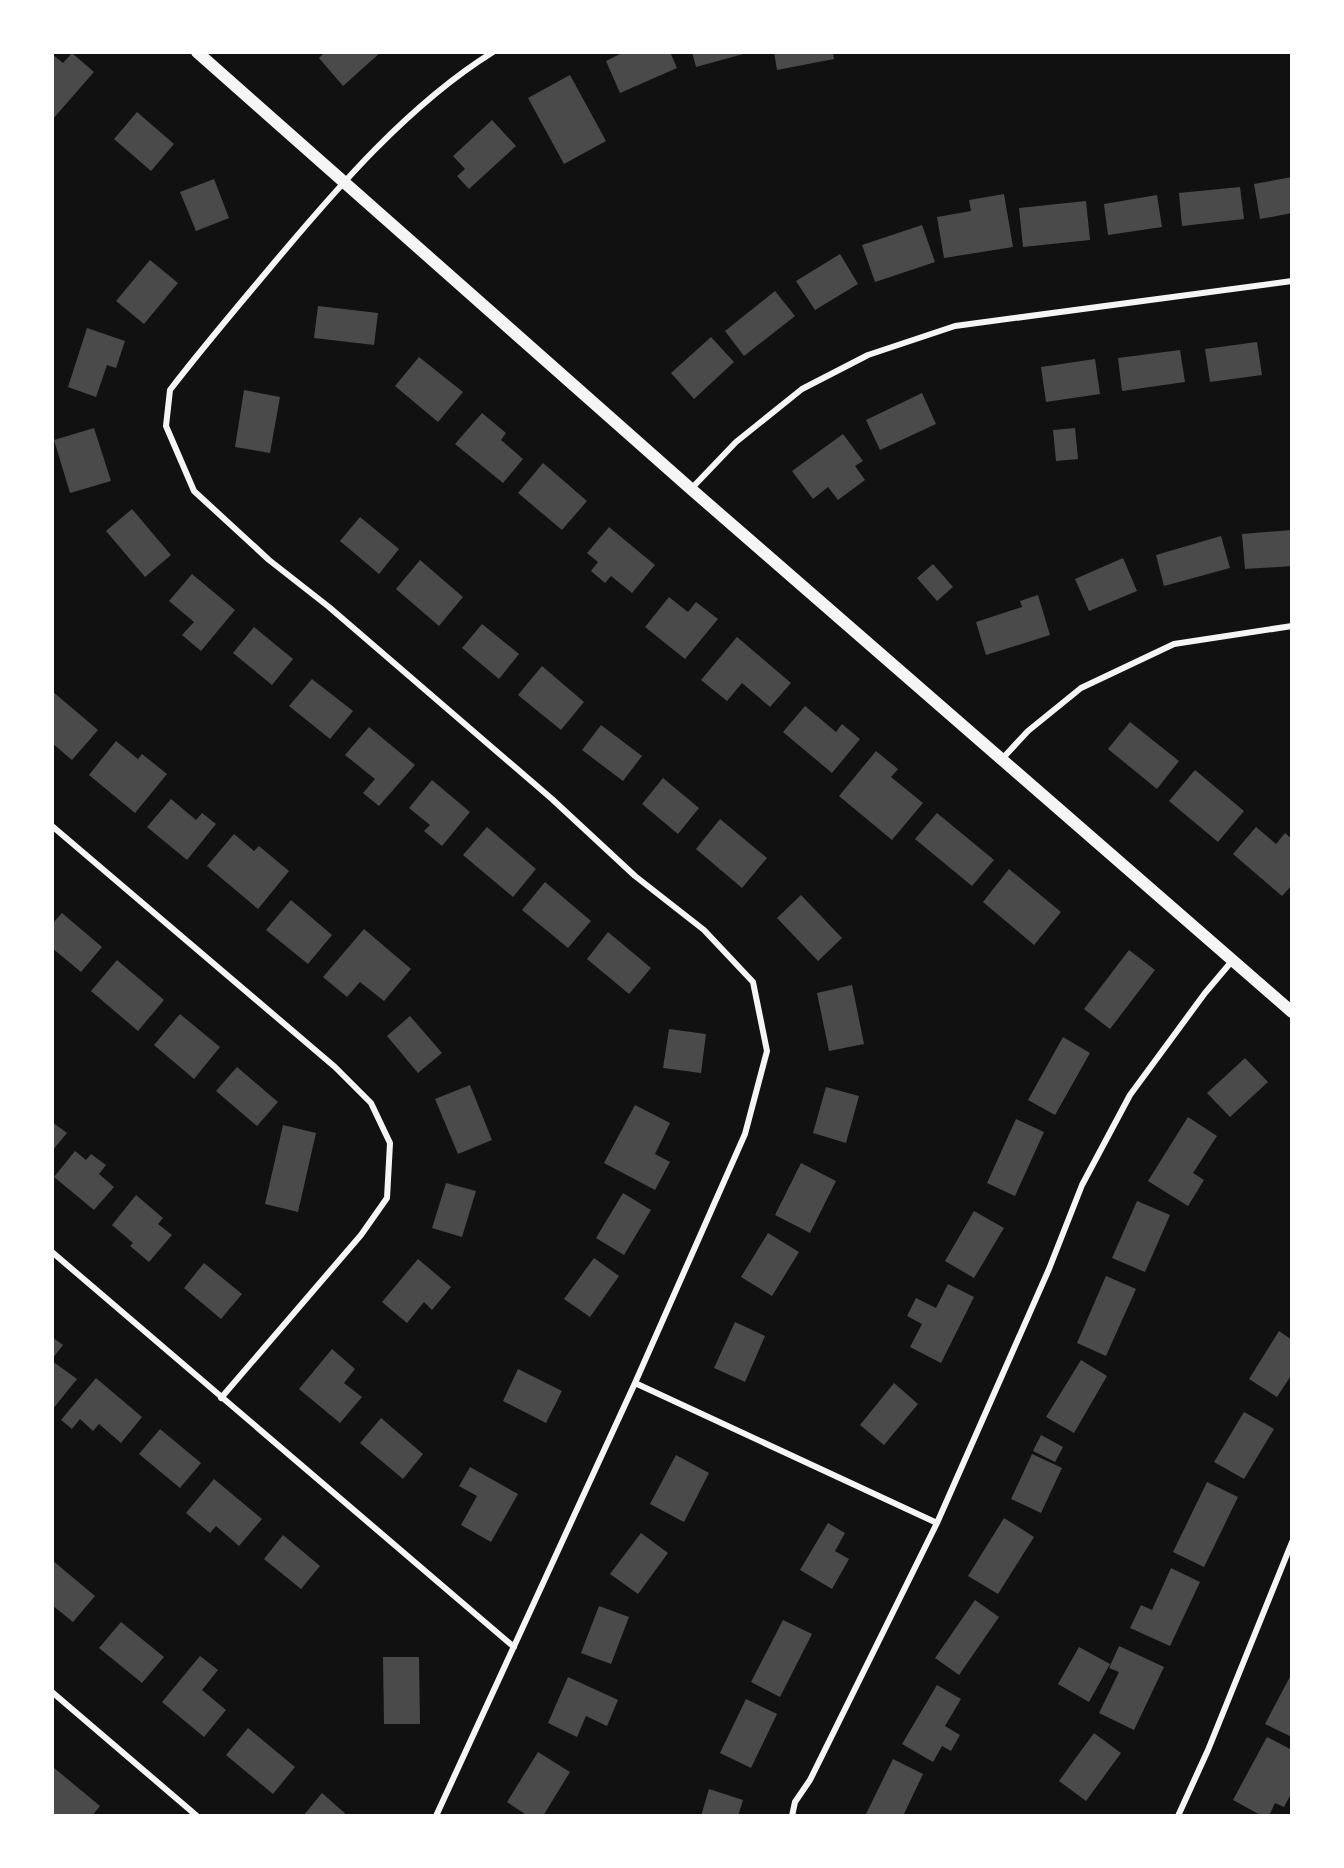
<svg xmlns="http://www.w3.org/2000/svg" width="1344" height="1868" font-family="Barlow,sans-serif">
	<rect width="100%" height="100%" fill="#111"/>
	<path fill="#4a4a4a" d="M 325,52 L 381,52 L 343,86 L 319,58 Z
		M 624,52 L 670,52 L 677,68 L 620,93 L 606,61 Z
		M 692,52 L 747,52 L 747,53 L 696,67 Z
		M 774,52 L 833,52 L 834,59 L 777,70 Z
		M 72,53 L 94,72 L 52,120 L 52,54 L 63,63 Z
		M 570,75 L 606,141 L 564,164 L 528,98 Z
		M 137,112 L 174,144 L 151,171 L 114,139 Z
		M 492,120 L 516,146 L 469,189 L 457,176 L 465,169 L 453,156 Z
		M 1292,177 L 1292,213 L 1260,219 L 1254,184 Z
		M 214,179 L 229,218 L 196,231 L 180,192 Z
		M 1240,187 L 1244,219 L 1182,226 L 1179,193 Z
		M 1004,194 L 1013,247 L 944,258 L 937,217 L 971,211 L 969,200 Z
		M 1157,195 L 1162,227 L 1108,235 L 1104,204 Z
		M 1086,201 L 1090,240 L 1023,247 L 1019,208 Z
		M 922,225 L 935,262 L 875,282 L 862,245 Z
		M 840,254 L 858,284 L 815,310 L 796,281 Z
		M 150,260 L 178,283 L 144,324 L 116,301 Z
		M 775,291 L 795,316 L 744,356 L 725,331 Z
		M 318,306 L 378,313 L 374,345 L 314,338 Z
		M 87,328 L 125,341 L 116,368 L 107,365 L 96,397 L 68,387 Z
		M 711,337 L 734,362 L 694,399 L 671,373 Z
		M 1257,342 L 1262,375 L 1210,382 L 1205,349 Z
		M 1180,350 L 1185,382 L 1122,391 L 1118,358 Z
		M 419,357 L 463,392 L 438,422 L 395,386 Z
		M 1095,359 L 1100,394 L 1046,402 L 1041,367 Z
		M 244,390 L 280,397 L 270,453 L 235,447 Z
		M 922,393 L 936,424 L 880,450 L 866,420 Z
		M 482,413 L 506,433 L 501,440 L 523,459 L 503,483 L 455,444 Z
		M 94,428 L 111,481 L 70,493 L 54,440 Z
		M 1075,428 L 1078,459 L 1056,461 L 1053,430 Z
		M 843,434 L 863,461 L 855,466 L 865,480 L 838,500 L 828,487 L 813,499 L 792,471 Z
		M 543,463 L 587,501 L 562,530 L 518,493 Z
		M 132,509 L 171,555 L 145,577 L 106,531 Z
		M 360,517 L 399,549 L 379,574 L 340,541 Z
		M 609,527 L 655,565 L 632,593 L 611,576 L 605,583 L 591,571 L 598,562 L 587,553 Z
		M 1292,530 L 1292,566 L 1245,569 L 1242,534 Z
		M 1221,536 L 1230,568 L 1164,586 L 1156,555 Z
		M 1123,558 L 1137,591 L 1089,611 L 1075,579 Z
		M 420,560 L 463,597 L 439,626 L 396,589 Z
		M 933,564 L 953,587 L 937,601 L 917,578 Z
		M 192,574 L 235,610 L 201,651 L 182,635 L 194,622 L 169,601 Z
		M 1038,595 L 1050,635 L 986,655 L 976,622 L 1022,607 L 1020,601 Z
		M 669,597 L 688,612 L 696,602 L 718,619 L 685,659 L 645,627 Z
		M 482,624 L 519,654 L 499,679 L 462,648 Z
		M 254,627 L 293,659 L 272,685 L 233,653 Z
		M 737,637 L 791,683 L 770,707 L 742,683 L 727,701 L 701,680 Z
		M 542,666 L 584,702 L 561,730 L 518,695 Z
		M 312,679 L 353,711 L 330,739 L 289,706 Z
		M 52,691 L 98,730 L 72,760 L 52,743 Z
		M 805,706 L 836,732 L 842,724 L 860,739 L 832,773 L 783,732 Z
		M 1130,722 L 1179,761 L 1157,789 L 1108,749 Z
		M 601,725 L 642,756 L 623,781 L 582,750 Z
		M 369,727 L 415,765 L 379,806 L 363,793 L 375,779 L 345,755 Z
		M 116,741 L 138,759 L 142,754 L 167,774 L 135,813 L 89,775 Z
		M 876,751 L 898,769 L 891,777 L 923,803 L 892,840 L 839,796 Z
		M 1195,770 L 1244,811 L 1218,842 L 1169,801 Z
		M 663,778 L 699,808 L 678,834 L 642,804 Z
		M 432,780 L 470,812 L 442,846 L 424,831 L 430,825 L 409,808 Z
		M 171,799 L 196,820 L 202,813 L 216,824 L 187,860 L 147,827 Z
		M 937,813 L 994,860 L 972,886 L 915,839 Z
		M 720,819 L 767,858 L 742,888 L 696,849 Z
		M 487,827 L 536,869 L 513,897 L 463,855 Z
		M 1256,827 L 1276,844 L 1285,833 L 1292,839 L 1292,885 L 1282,896 L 1233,854 Z
		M 234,834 L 254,851 L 259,846 L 289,871 L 258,909 L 207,866 Z
		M 1009,869 L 1061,912 L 1034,945 L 983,902 Z
		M 545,882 L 591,921 L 568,948 L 522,910 Z
		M 801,895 L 842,938 L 818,961 L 777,918 Z
		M 291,900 L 332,935 L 308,964 L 266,930 Z
		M 62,913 L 102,947 L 81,972 L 52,948 L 52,924 Z
		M 364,929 L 411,969 L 384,1001 L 360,982 L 347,997 L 323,977 Z
		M 608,932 L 651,968 L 629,994 L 587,959 Z
		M 1129,950 L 1155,970 L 1110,1029 L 1084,1009 Z
		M 117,960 L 164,1000 L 138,1031 L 91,991 Z
		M 852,985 L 864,1044 L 829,1051 L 817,993 Z
		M 180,1014 L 220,1047 L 194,1079 L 154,1045 Z
		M 410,1016 L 442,1053 L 418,1073 L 387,1036 Z
		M 669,1029 L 706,1034 L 701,1073 L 663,1068 Z
		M 1063,1037 L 1090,1053 L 1055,1115 L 1028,1100 Z
		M 1245,1058 L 1268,1082 L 1230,1117 L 1207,1093 Z
		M 237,1067 L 278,1102 L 257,1126 L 216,1091 Z
		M 470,1085 L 492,1140 L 458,1154 L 435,1099 Z
		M 826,1087 L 859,1096 L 846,1143 L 813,1133 Z
		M 635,1105 L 670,1123 L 655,1154 L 670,1162 L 655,1190 L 604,1163 Z
		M 1188,1117 L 1217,1136 L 1193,1173 L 1204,1180 L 1188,1206 L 1148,1181 Z
		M 1016,1119 L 1044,1132 L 1015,1196 L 987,1183 Z
		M 52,1122 L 67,1133 L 52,1151 Z
		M 283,1125 L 316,1133 L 298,1212 L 265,1204 Z
		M 75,1151 L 86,1160 L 91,1154 L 106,1165 L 99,1174 L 114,1187 L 94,1210 L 54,1177 Z
		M 801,1163 L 836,1181 L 810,1233 L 775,1215 Z
		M 446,1183 L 476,1191 L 462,1237 L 432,1228 Z
		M 623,1193 L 651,1210 L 624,1255 L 596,1238 Z
		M 136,1195 L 163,1218 L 158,1224 L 172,1235 L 149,1262 L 130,1246 L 133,1243 L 112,1225 Z
		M 1137,1201 L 1170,1215 L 1145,1272 L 1112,1258 Z
		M 974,1211 L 1004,1228 L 974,1278 L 945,1261 Z
		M 768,1233 L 799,1252 L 772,1296 L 741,1277 Z
		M 594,1258 L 619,1276 L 590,1317 L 564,1299 Z
		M 418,1259 L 451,1287 L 432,1310 L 424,1302 L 407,1323 L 382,1302 Z
		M 204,1263 L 242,1294 L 221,1319 L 184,1288 Z
		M 1106,1276 L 1136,1289 L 1106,1356 L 1077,1343 Z
		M 948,1284 L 974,1297 L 941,1363 L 910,1347 L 922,1324 L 907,1316 L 916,1298 L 936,1308 Z
		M 735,1322 L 765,1336 L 745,1382 L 714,1368 Z
		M 1279,1331 L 1292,1340 L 1292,1374 L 1277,1397 L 1249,1379 Z
		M 52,1337 L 63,1345 L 52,1359 Z
		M 332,1349 L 355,1369 L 344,1383 L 362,1397 L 340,1423 L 299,1389 Z
		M 1081,1360 L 1107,1376 L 1074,1433 L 1046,1417 Z
		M 52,1361 L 77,1379 L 52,1410 Z
		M 518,1369 L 562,1391 L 546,1423 L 503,1401 Z
		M 96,1378 L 142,1417 L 121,1443 L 99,1424 L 93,1431 L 80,1419 L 72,1429 L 61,1420 Z
		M 894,1383 L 918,1404 L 884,1445 L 860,1425 Z
		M 1244,1412 L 1274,1429 L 1244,1479 L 1214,1462 Z
		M 381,1418 L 423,1454 L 403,1479 L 360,1443 Z
		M 160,1429 L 201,1463 L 180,1488 L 139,1454 Z
		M 1041,1435 L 1063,1447 L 1055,1462 L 1033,1451 Z
		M 1032,1454 L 1062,1468 L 1041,1513 L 1011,1499 Z
		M 676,1455 L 709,1473 L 684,1522 L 650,1504 Z
		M 470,1467 L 518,1494 L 491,1542 L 461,1525 L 477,1496 L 459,1486 Z
		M 214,1479 L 262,1519 L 239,1546 L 216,1526 L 210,1533 L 186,1513 Z
		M 1207,1482 L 1238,1497 L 1204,1567 L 1173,1552 Z
		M 1004,1518 L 1034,1537 L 998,1594 L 968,1576 Z
		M 828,1523 L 845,1533 L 835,1551 L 849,1559 L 832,1589 L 800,1570 Z
		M 641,1533 L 668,1553 L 638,1594 L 610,1574 Z
		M 283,1535 L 320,1566 L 301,1589 L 264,1559 Z
		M 52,1560 L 95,1596 L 73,1622 L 52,1605 Z
		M 1171,1568 L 1200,1582 L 1170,1646 L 1130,1628 L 1141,1605 L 1152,1610 Z
		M 975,1600 L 999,1617 L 959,1675 L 935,1658 Z
		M 599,1606 L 629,1617 L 611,1664 L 581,1653 Z
		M 783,1620 L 812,1634 L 780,1697 L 751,1682 Z
		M 121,1622 L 164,1657 L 142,1683 L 99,1648 Z
		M 1119,1646 L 1164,1667 L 1134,1730 L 1099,1713 L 1119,1672 L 1109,1668 Z
		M 1079,1647 L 1110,1664 L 1089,1702 L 1058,1684 Z
		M 200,1656 L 218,1670 L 202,1690 L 226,1710 L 204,1737 L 162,1702 Z
		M 383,1657 L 419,1657 L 420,1724 L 384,1724 Z
		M 1292,1673 L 1292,1737 L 1265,1724 Z
		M 568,1677 L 618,1700 L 607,1726 L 586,1716 L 577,1737 L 548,1723 Z
		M 937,1685 L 961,1699 L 945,1726 L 960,1735 L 951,1751 L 942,1746 L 933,1762 L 902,1744 Z
		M 746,1699 L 777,1714 L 751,1768 L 720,1753 Z
		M 248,1728 L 295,1767 L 273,1794 L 226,1755 Z
		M 1094,1733 L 1121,1753 L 1086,1801 L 1059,1781 Z
		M 1267,1737 L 1292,1750 L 1292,1792 L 1284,1807 L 1275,1803 L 1269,1816 L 1262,1816 L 1233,1800 Z
		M 538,1752 L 570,1772 L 543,1816 L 528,1816 L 507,1802 Z
		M 893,1759 L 923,1774 L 903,1816 L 865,1816 Z
		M 53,1767 L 100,1806 L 92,1816 L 57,1816 L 52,1812 Z
		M 709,1789 L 743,1800 L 738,1816 L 701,1816 Z
		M 322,1793 L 348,1816 L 303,1816 Z"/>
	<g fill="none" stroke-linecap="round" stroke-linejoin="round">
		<path stroke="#f5f5f5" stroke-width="6" d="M 691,489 L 736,442 L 802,389 L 868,355 L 955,326 L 1292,281
			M 1002,759 L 1028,731 L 1081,688 L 1174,644 L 1292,626
			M 52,826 L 335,1067 L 371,1103 L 390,1143 L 387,1198 L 361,1235 L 221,1398
			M 52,1252 L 514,1647
			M 635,1383 L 937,1523
			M 52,1692 L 197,1816
			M 436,1816 L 635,1383 L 745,1134 L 767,1051 L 753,982 L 704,930 L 635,876 L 552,799 L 329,607 L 269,560 L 194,491 L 166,426 L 170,390 C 203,347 239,305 274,263 C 337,188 408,105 493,52
			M 792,1816 L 795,1802 L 810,1780 L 937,1523 L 1049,1269 L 1082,1185 L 1130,1095 L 1205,993 L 1232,961
			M 1178,1816 L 1208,1750 L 1292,1542"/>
		<path stroke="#f5f5f5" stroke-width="12" d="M 197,52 L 691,489 L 1292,1012"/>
	</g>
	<rect width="1344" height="1868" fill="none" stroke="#ffffff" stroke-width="108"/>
</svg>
